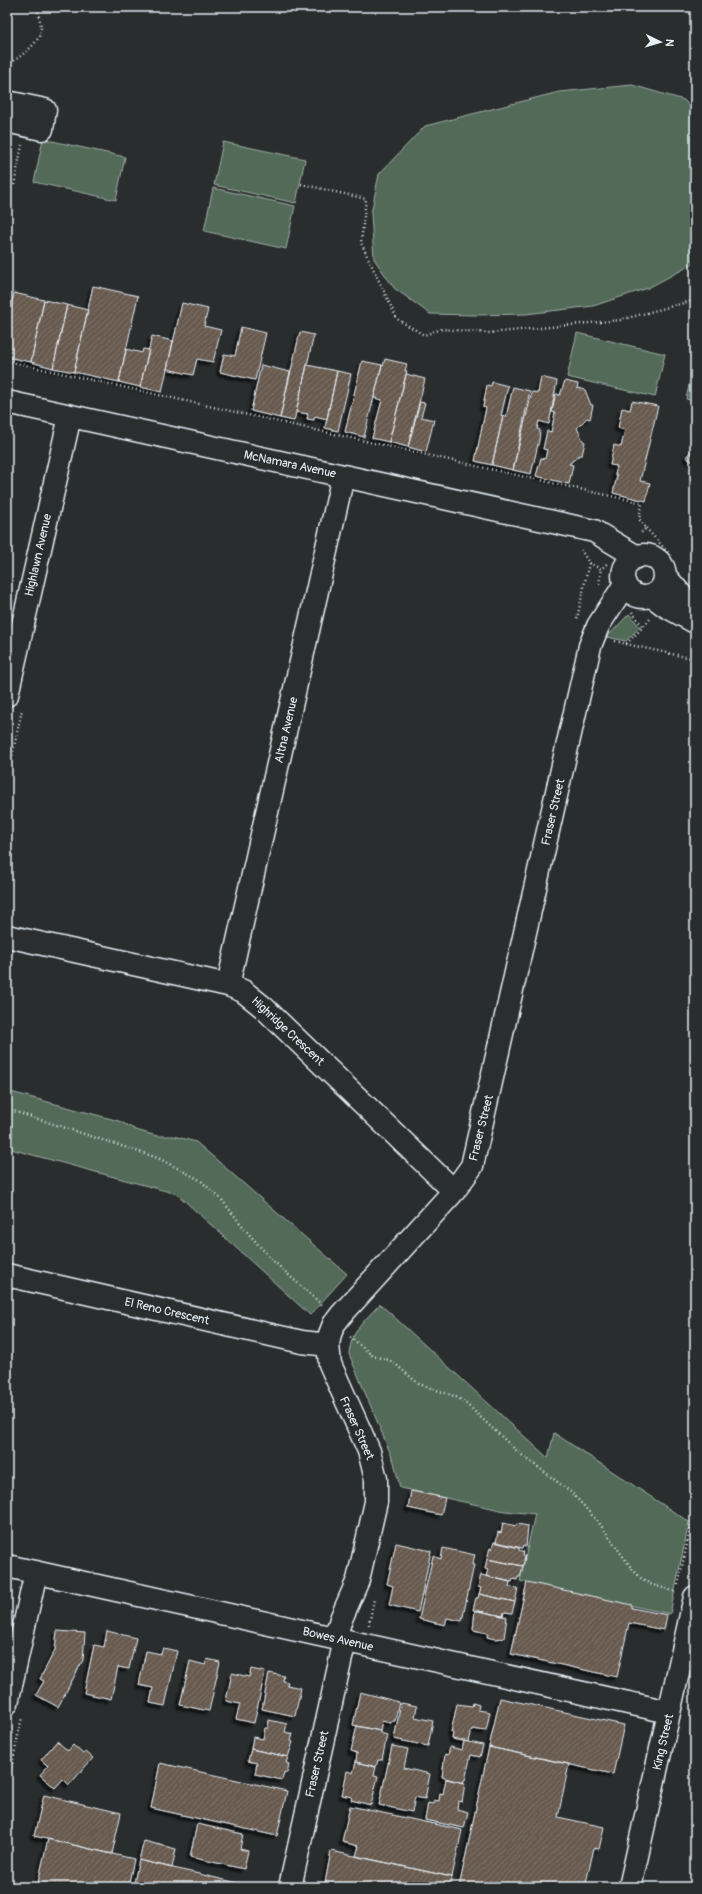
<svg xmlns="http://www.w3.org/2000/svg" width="702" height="1894" font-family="Pangolin,sans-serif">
	<defs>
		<pattern id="building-hatch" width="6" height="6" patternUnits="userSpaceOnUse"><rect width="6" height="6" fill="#685a4f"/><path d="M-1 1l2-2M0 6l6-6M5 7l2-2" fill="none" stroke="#7e7269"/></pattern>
		<filter id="shadow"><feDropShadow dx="-3.5" dy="3.5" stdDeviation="1" flood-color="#0009"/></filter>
	</defs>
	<rect width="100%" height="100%" fill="#2a2d2e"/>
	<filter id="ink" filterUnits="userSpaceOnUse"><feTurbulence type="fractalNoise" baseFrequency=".025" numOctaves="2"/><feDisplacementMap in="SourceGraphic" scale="8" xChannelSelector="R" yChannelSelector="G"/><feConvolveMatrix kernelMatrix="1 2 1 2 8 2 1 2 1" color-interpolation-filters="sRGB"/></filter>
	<g filter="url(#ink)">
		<path fill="#536b58" stroke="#9eaea8" d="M 632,85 L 684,100 L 695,112 L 695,263 L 648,288 L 593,306 L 526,314 L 475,315 L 430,314 L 394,288 L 374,259 L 371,214 L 379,174 L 425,126 L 559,92 Z
			M 43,139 L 125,157 L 116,200 L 34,182 Z
			M 223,142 L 305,159 L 296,203 L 214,185 Z
			M 213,188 L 295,206 L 286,249 L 204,231 Z
			M 577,333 L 665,354 L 655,397 L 567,377 Z
			M 695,358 L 695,401 L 686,399 Z
			M 629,614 L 640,627 L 626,641 L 607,637 Z
			M 7,1091 L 119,1121 L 136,1130 L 157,1136 L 174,1136 L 196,1142 L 347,1274 L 310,1315 L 177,1194 L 7,1148 Z
			M 380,1304 L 548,1458 L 554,1433 L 689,1522 L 670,1614 L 520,1581 L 535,1514 L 505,1511 L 400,1488 L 394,1462 L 349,1354 C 351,1331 365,1320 380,1304 Z"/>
		<path fill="url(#building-hatch)" stroke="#e8f1f8" filter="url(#shadow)" d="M 93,286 L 138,296 L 119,382 L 74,372 Z
			M 14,293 L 44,300 L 31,362 L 7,357 L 7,322 Z
			M 44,300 L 67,305 L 53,368 L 31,362 Z
			M 182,303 L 208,309 L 204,326 L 221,330 L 213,362 L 197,359 L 193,375 L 167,369 Z
			M 67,305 L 88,310 L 74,372 L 53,368 Z
			M 241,327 L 266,333 L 255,380 L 220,372 L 224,354 L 235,356 Z
			M 300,332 L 314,335 L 294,421 L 280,418 Z
			M 152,336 L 173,341 L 162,392 L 140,387 Z
			M 126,349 L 142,353 L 143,349 L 149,350 L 140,387 L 119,382 Z
			M 385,359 L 407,364 L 405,371 L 407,371 L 389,442 L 372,438 L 382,400 L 374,398 L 382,365 L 383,366 Z
			M 362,361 L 382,365 L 364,437 L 345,432 Z
			M 261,365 L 290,372 L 280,418 L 251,411 Z
			M 307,365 L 337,371 L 327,419 L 315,416 L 314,420 L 307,419 L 308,414 L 296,412 Z
			M 337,371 L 351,374 L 338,431 L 325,428 Z
			M 406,374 L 425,379 L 408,447 L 389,442 Z
			M 541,377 L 557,381 L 549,424 L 539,421 L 537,429 L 540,430 L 539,440 L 531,474 L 513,470 L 532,392 L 538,393 Z
			M 565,381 L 578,384 L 577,388 L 585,390 L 591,405 L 593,405 L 590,419 L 587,418 L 577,428 L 583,441 L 585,442 L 582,455 L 580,455 L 569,464 L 573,465 L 569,484 L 536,476 L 541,458 L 545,459 L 547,450 L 543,449 L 547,431 L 551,432 L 555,413 L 552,412 L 555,397 L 556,394 L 560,395 Z
			M 492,382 L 508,386 L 501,416 L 503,416 L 492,465 L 475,461 L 486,408 L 483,407 L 487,385 L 491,386 Z
			M 513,387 L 530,391 L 513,470 L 492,465 L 503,416 L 506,417 Z
			M 632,401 L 658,406 L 640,481 L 650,483 L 646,501 L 613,493 L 617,476 L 615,475 L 617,466 L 610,465 L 614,445 L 621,447 L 625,430 L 618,428 L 622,408 L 630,410 Z
			M 420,402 L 425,403 L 421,417 L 434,420 L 426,452 L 408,447 Z
			M 695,446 L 695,464 L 686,457 Z
			M 411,1491 L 445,1498 L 441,1515 L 408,1508 Z
			M 503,1523 L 516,1526 L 517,1524 L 528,1526 L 526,1547 L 523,1546 L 522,1548 L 496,1542 L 498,1532 L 501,1533 Z
			M 494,1542 L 519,1548 L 519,1550 L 524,1552 L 523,1555 L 525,1556 L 523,1566 L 487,1559 L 490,1548 L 492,1549 Z
			M 396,1543 L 431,1551 L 418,1612 L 389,1605 L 393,1586 L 387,1584 Z
			M 443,1548 L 475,1555 L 472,1565 L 474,1565 L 462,1621 L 447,1618 L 445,1625 L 419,1619 L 433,1556 L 441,1559 Z
			M 487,1559 L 523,1566 L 520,1577 L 518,1577 L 517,1580 L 513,1579 L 512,1582 L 486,1576 L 488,1570 L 485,1569 Z
			M 481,1575 L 510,1582 L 509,1587 L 518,1588 L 515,1602 L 479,1594 L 481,1588 L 478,1587 Z
			M 527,1582 L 632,1605 L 632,1608 L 667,1615 L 664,1630 L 629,1623 L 617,1677 L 511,1654 Z
			M 479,1594 L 515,1602 L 512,1613 L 504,1612 L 503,1616 L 473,1610 L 476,1598 L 478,1598 Z
			M 475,1610 L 507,1617 L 504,1638 L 495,1639 L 487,1637 L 488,1633 L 473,1630 Z
			M 57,1631 L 85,1633 L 83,1660 L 58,1707 L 36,1695 L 44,1681 L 40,1679 L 55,1650 Z
			M 107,1631 L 136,1638 L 129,1669 L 118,1667 L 111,1699 L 84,1693 L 94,1645 L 104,1647 Z
			M 163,1648 L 177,1651 L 165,1706 L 150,1703 L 153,1688 L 139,1685 L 146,1651 L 161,1654 Z
			M 207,1659 L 220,1662 L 209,1711 L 180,1705 L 190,1661 L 205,1665 Z
			M 251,1669 L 265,1672 L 254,1723 L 236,1719 L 240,1704 L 226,1701 L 232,1673 L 249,1677 Z
			M 269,1673 L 284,1676 L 283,1681 L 288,1682 L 287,1685 L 301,1688 L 295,1716 L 262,1709 Z
			M 360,1692 L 399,1702 L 395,1721 L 392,1721 L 391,1723 L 382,1721 L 380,1731 L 353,1725 Z
			M 500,1698 L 624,1725 L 613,1774 L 489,1747 Z
			M 401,1703 L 417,1706 L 415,1717 L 433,1721 L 428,1746 L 394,1739 Z
			M 473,1703 L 479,1705 L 478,1710 L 490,1712 L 486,1731 L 472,1729 L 469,1742 L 452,1739 L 453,1733 L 451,1732 L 457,1704 L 472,1706 Z
			M 269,1720 L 287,1724 L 285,1732 L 293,1734 L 291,1741 L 293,1742 L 288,1757 L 251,1749 L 253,1737 L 263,1739 L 265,1728 L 268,1728 Z
			M 357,1726 L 380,1731 L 380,1733 L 387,1735 L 382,1760 L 378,1760 L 376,1767 L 356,1762 L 357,1753 L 351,1751 Z
			M 57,1741 L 68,1751 L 73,1745 L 83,1754 L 86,1752 L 93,1758 L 69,1785 L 63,1779 L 55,1788 L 40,1775 L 48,1766 L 41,1760 Z
			M 464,1741 L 483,1745 L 480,1757 L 471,1755 L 465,1780 L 464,1780 L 463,1783 L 442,1777 L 445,1754 L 448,1755 L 450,1747 L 462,1750 Z
			M 392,1746 L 408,1749 L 404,1768 L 430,1774 L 425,1799 L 415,1797 L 412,1812 L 379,1805 Z
			M 489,1747 L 569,1764 L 558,1817 L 604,1827 L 599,1849 L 594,1848 L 585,1887 L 459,1887 Z
			M 251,1749 L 288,1757 L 286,1763 L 289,1764 L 287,1773 L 284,1772 L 282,1780 L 255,1774 L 257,1763 L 248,1761 Z
			M 356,1762 L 376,1767 L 374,1775 L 378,1776 L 371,1805 L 351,1800 L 352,1797 L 342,1795 L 347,1771 L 353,1773 Z
			M 160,1763 L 287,1791 L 277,1836 L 151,1808 Z
			M 446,1779 L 465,1783 L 462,1802 L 458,1801 L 457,1809 L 468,1812 L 464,1828 L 425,1820 L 428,1803 L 433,1804 L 434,1800 L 439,1801 L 440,1793 L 443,1794 Z
			M 44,1795 L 121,1813 L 112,1854 L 34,1836 Z
			M 350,1806 L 462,1830 L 452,1877 L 356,1856 L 359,1846 L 342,1842 Z
			M 197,1824 L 243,1834 L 240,1849 L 248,1851 L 244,1869 L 190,1857 Z
			M 48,1839 L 134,1859 L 128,1887 L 37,1887 Z
			M 144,1841 L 176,1849 L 172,1868 L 139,1860 Z
			M 331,1851 L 452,1877 L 450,1887 L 345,1887 L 325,1883 Z
			M 139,1860 L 242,1884 L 241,1887 L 133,1887 Z"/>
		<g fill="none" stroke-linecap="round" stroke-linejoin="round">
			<defs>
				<path id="minor" d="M 7,102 L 45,110 L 42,129 L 7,121
					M 7,402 L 594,531 L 637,557
					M623 576a21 21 0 1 1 42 0a21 21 0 1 1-42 0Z
					M 665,576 L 695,611
					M 652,596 L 664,605 L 695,622
					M 7,695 L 70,416
					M 7,936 L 228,985 L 243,991 L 263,1007 L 454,1191
					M 228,985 L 343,476
					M 7,1275 L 302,1342 L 328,1345
					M 7,1566 L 669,1712
					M 335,1638 L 341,1619 L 358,1580 L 376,1502 L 376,1479 L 369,1451 L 330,1364 L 328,1345 L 330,1334 L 334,1324 L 341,1315 L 454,1191 L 472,1166 L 590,646 L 598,626 L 625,584
					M 7,1703 L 36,1572
					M 290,1887 L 345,1640
					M 630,1887 L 695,1597"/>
			</defs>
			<use href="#minor" stroke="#e8f1f8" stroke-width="25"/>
			<path stroke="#e8f1f8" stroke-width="2.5" stroke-dasharray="1 3" stroke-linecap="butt" d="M 7,66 C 18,57 40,45 41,29 C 41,22 38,14 37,7
				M 301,184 L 366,199 L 361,243 L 397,319 L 424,335 L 442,329 L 490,333 L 620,320 L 695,300
				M 14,185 L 22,145
				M 7,361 L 642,503 L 639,519 L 646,528 L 640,534
				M 646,528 L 671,556
				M 589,563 L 601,569 L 608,563
				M 599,584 L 601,569
				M 632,612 L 643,627 L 650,619
				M 577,619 L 589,563 L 581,550
				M 615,641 L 626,644 L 643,627
				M 626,644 L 695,659
				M 7,779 L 22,710
				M 7,1109 L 158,1158 L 200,1180 L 222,1200 L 248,1233 L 272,1260 L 322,1305
				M 350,1337 L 373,1356 L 389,1360 L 394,1363 L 419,1384 L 454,1396 L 462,1400 L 518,1452 L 572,1493 L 599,1523 L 632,1569 L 641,1578 L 650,1584 L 676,1592
				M 678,1585 L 695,1507
				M 369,1625 L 374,1599
				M 7,1787 L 22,1717"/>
			<use href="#minor" stroke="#2a2d2e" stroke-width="22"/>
		</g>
	</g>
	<g text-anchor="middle" stroke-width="4" stroke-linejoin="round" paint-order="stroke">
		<g font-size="12" fill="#e8f1f8" stroke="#2a2d2e">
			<text transform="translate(290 464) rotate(12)" y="4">McNamara Avenue</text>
			<text transform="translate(38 555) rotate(-77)" y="4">Highlawn Avenue</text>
			<text transform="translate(286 730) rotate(-77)" y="4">Altna Avenue</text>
			<text transform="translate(553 812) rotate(-77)" y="4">Fraser Street</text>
			<text transform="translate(288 1031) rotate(43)" y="4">Highridge Crescent</text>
			<text transform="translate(481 1128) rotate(-76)" y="4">Fraser Street</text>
			<text transform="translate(167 1311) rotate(13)" y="4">El Reno Crescent</text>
			<text transform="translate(357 1428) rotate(66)" y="4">Fraser Street</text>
			<text transform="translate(338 1639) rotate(13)" y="4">Bowes Avenue</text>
			<text transform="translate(663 1742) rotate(-77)" y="4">King Street</text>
			<text transform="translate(317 1764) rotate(-77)" y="4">Fraser Street</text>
		</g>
	</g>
	<rect width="702" height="1894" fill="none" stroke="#2a2d2e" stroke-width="24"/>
	<rect x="12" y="12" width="678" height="1870" fill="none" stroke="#e8f1f8" stroke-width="1.5" filter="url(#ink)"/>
	<g transform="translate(660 42) rotate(95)" stroke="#2a2d2e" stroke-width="3" paint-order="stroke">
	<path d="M0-3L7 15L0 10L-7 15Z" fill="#e8f1f8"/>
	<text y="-6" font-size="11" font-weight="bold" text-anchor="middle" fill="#e8f1f8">N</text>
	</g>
</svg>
